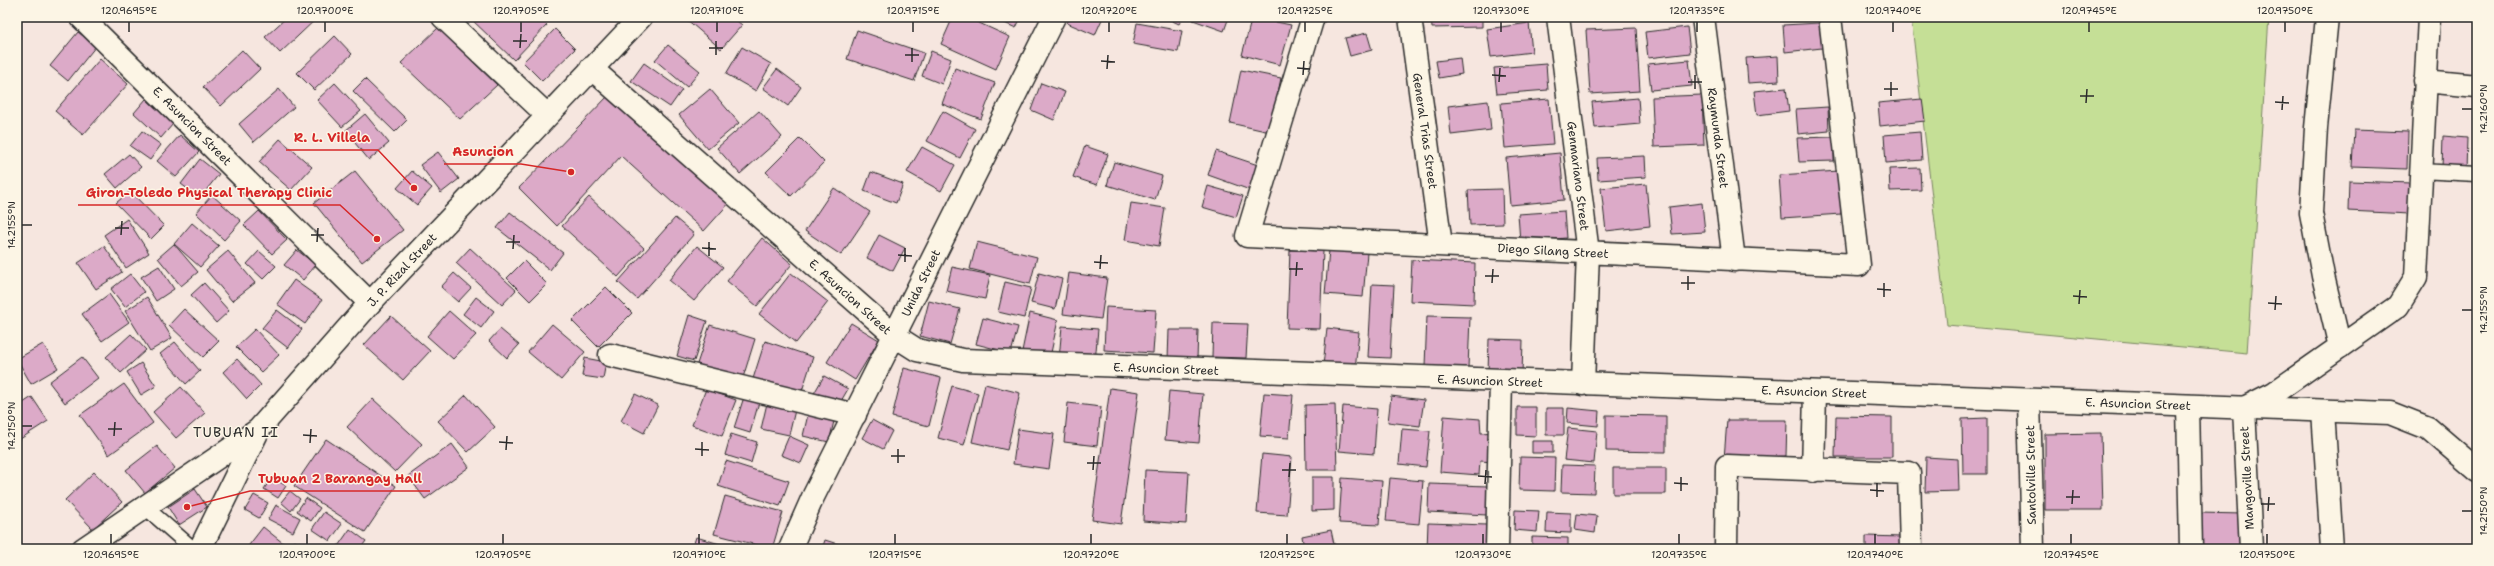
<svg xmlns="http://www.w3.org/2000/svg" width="2494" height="566" font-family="'Shantell Sans',sans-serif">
	<rect width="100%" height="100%" fill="#f6e6df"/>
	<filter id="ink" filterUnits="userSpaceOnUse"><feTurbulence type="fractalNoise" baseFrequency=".025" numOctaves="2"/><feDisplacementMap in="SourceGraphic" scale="8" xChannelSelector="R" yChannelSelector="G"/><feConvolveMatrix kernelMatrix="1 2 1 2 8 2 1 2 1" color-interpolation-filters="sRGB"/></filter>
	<g filter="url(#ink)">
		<path fill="#c5df96" stroke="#788560" d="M 1911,17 L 2269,17 L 2247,353 L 1947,325 Z"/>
		<path fill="#dcaac8" stroke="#2b2b2b" d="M 287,17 L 318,17 L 280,53 L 265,37 Z
			M 472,17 L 539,17 L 547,25 L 514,60 L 470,18 Z
			M 687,17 L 732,17 L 742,25 L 721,49 L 685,18 Z
			M 953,17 L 966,17 L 1010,37 L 996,69 L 941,44 Z
			M 991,17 L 1021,17 L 1016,28 Z
			M 1070,17 L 1103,17 L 1095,35 L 1067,23 Z
			M 1164,17 L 1183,17 L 1179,24 Z
			M 1195,17 L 1229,17 L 1224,31 L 1193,20 Z
			M 1252,17 L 1291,25 L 1280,65 L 1242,55 Z
			M 1431,17 L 1482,17 L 1482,27 L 1432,28 Z
			M 1137,23 L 1182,31 L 1178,52 L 1133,44 Z
			M 1529,23 L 1532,52 L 1491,57 L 1487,29 Z
			M 1819,23 L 1822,48 L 1785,52 L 1783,25 Z
			M 1687,27 L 1690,53 L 1648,58 L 1645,32 Z
			M 438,28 L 497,85 L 460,119 L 401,63 Z
			M 1636,28 L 1640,91 L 1590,94 L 1586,30 Z
			M 555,29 L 575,49 L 542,81 L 523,62 Z
			M 857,30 L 924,53 L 914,81 L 847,59 Z
			M 78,32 L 96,46 L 68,81 L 50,66 Z
			M 1367,33 L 1372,50 L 1350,56 L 1345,38 Z
			M 335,36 L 352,54 L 314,90 L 297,73 Z
			M 668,45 L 700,71 L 687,87 L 655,60 Z
			M 742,47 L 771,64 L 756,91 L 726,74 Z
			M 242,50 L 260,69 L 221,106 L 203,87 Z
			M 931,51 L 951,59 L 942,84 L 922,76 Z
			M 1778,56 L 1779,81 L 1748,83 L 1746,58 Z
			M 1460,58 L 1462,74 L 1439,78 L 1436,61 Z
			M 100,59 L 128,84 L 83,135 L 55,111 Z
			M 1689,60 L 1692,86 L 1651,90 L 1648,64 Z
			M 644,63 L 682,90 L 670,107 L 631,81 Z
			M 1546,64 L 1548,90 L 1497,94 L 1494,68 Z
			M 955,68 L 995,83 L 981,119 L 942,104 Z
			M 777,69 L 801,87 L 788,106 L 763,88 Z
			M 1241,70 L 1281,78 L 1270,132 L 1230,123 Z
			M 365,79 L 407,120 L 395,132 L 353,91 Z
			M 335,83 L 361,111 L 342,127 L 317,100 Z
			M 1041,83 L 1065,92 L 1054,120 L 1031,110 Z
			M 1786,88 L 1789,111 L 1757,115 L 1754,91 Z
			M 279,89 L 294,107 L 254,142 L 239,124 Z
			M 710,89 L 739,123 L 708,149 L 679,115 Z
			M 610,94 L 731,201 L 704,231 L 621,156 L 557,226 L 519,188 Z
			M 1702,95 L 1704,145 L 1654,147 L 1652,97 Z
			M 1638,98 L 1640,124 L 1595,128 L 1592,102 Z
			M 146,99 L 173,124 L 161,138 L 134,113 Z
			M 1549,99 L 1553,144 L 1505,148 L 1501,103 Z
			M 1922,99 L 1925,121 L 1880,126 L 1878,103 Z
			M 1488,101 L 1491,130 L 1451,135 L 1448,106 Z
			M 1828,107 L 1829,131 L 1798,134 L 1796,109 Z
			M 759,111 L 782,137 L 740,174 L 717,148 Z
			M 943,111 L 975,129 L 960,158 L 927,141 Z
			M 365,114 L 389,143 L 369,160 L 345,131 Z
			M 2354,130 L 2408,132 L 2407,169 L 2352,167 Z
			M 142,131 L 161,145 L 150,160 L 130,146 Z
			M 1920,132 L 1922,160 L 1886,163 L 1884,135 Z
			M 180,135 L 199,152 L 176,177 L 157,161 Z
			M 2443,136 L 2467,138 L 2466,171 L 2442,169 Z
			M 1834,137 L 1834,161 L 1799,162 L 1797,138 Z
			M 800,138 L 824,162 L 791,196 L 766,172 Z
			M 280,139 L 312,167 L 291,190 L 259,162 Z
			M 1085,146 L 1108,154 L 1097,185 L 1073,177 Z
			M 922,147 L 955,165 L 941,191 L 907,172 Z
			M 1216,151 L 1258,165 L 1250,190 L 1208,175 Z
			M 438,152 L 459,179 L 441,193 L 420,165 Z
			M 1560,153 L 1564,200 L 1510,205 L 1506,158 Z
			M 129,154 L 141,167 L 117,188 L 105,174 Z
			M 1645,156 L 1646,177 L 1598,180 L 1597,158 Z
			M 200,159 L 219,174 L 200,198 L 181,184 Z
			M 1114,162 L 1162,176 L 1155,200 L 1107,185 Z
			M 1920,168 L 1921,190 L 1890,191 L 1889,169 Z
			M 355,171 L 403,230 L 362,262 L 314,203 Z
			M 412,171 L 432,188 L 417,205 L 397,188 Z
			M 1839,171 L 1841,214 L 1782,218 L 1779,175 Z
			M 871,172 L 903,184 L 896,203 L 864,191 Z
			M 2349,181 L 2411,183 L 2410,214 L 2348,211 Z
			M 1646,184 L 1650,226 L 1606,231 L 1601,188 Z
			M 1208,186 L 1243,196 L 1236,217 L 1202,207 Z
			M 834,188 L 870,212 L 841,255 L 805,231 Z
			M 1502,189 L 1503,224 L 1470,225 L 1468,190 Z
			M 130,191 L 164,226 L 151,239 L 116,203 Z
			M 212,195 L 241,221 L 224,240 L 196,213 Z
			M 589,197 L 644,248 L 618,277 L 562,226 Z
			M 1131,203 L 1165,208 L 1159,246 L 1125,240 Z
			M 1702,203 L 1705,232 L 1672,234 L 1669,207 Z
			M 259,211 L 287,240 L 272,254 L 244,225 Z
			M 1564,211 L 1566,238 L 1520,242 L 1518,214 Z
			M 510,212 L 563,253 L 550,270 L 497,228 Z
			M 675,218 L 694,234 L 637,299 L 618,282 Z
			M 127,219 L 149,253 L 126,268 L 104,235 Z
			M 192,223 L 219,246 L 200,267 L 174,244 Z
			M 879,235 L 905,248 L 893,271 L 867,258 Z
			M 762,238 L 792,264 L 757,306 L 727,281 Z
			M 977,242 L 1037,257 L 1030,284 L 970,269 Z
			M 174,244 L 198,272 L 181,286 L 158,258 Z
			M 104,246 L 122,272 L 96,289 L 78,263 Z
			M 697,246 L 723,267 L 694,301 L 669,280 Z
			M 470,248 L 516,290 L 502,305 L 456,263 Z
			M 297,250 L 316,265 L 303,280 L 284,265 Z
			M 1290,250 L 1323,251 L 1320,329 L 1287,328 Z
			M 1329,250 L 1367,253 L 1363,297 L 1325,294 Z
			M 228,251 L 255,283 L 232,301 L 206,270 Z
			M 259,251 L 276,266 L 263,279 L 247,264 Z
			M 1412,260 L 1475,263 L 1474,304 L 1410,301 Z
			M 524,261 L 547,284 L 530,301 L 507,278 Z
			M 159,266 L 174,289 L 156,301 L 141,277 Z
			M 952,267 L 990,275 L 985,299 L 946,291 Z
			M 454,273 L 471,288 L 458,302 L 441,287 Z
			M 791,273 L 828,302 L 796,343 L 759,314 Z
			M 1039,273 L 1062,279 L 1055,309 L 1031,303 Z
			M 1069,273 L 1107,278 L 1101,319 L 1063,314 Z
			M 130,274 L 144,292 L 125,307 L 111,289 Z
			M 294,280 L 322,300 L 305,324 L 277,304 Z
			M 1005,282 L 1031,288 L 1024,318 L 998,312 Z
			M 204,283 L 229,311 L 216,323 L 191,295 Z
			M 1372,284 L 1394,285 L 1390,358 L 1368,357 Z
			M 606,287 L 632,313 L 598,347 L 572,321 Z
			M 109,294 L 129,322 L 102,341 L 82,314 Z
			M 147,297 L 172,338 L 150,351 L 125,311 Z
			M 476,297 L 494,311 L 481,328 L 463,314 Z
			M 929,301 L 960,309 L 950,344 L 920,336 Z
			M 1106,307 L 1156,310 L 1153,353 L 1104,350 Z
			M 184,309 L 219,341 L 203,357 L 169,325 Z
			M 277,310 L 302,329 L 288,348 L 262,328 Z
			M 449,311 L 476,335 L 453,359 L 427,336 Z
			M 1030,313 L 1058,320 L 1049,362 L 1021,356 Z
			M 689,315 L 707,321 L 694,361 L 677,356 Z
			M 391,316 L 430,351 L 403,380 L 364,345 Z
			M 1427,316 L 1470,317 L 1468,368 L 1425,366 Z
			M 983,318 L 1018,327 L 1011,353 L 976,344 Z
			M 851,323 L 879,340 L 855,380 L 827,362 Z
			M 1213,323 L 1248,324 L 1246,358 L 1212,357 Z
			M 552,324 L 585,352 L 561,380 L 528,352 Z
			M 710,325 L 755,339 L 741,384 L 695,370 Z
			M 1062,326 L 1098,329 L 1095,362 L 1059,359 Z
			M 1327,328 L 1359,332 L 1355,369 L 1323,366 Z
			M 255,329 L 279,355 L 261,372 L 236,347 Z
			M 500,329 L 519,345 L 507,358 L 489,341 Z
			M 1169,330 L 1198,330 L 1197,359 L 1168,359 Z
			M 131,334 L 146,350 L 121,373 L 106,357 Z
			M 1489,339 L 1523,340 L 1522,374 L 1488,373 Z
			M 765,341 L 813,357 L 800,397 L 752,382 Z
			M 175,342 L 200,371 L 186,384 L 160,354 Z
			M 43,344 L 58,368 L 31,384 L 17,359 Z
			M 82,357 L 98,378 L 65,403 L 49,382 Z
			M 585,358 L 606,362 L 603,379 L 582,376 Z
			M 237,359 L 261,385 L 247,399 L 223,372 Z
			M 141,363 L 156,386 L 141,395 L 127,372 Z
			M 904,368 L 941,378 L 929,426 L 892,417 Z
			M 824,376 L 848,389 L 837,408 L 813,395 Z
			M 124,384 L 153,423 L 109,455 L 80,415 Z
			M 985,384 L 1020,393 L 1007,450 L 972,442 Z
			M 952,386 L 978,393 L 964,445 L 938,438 Z
			M 181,387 L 205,413 L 176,438 L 153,412 Z
			M 1110,388 L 1139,392 L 1121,524 L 1092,520 Z
			M 706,389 L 736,400 L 722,436 L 692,425 Z
			M 1169,391 L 1203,394 L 1199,443 L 1165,440 Z
			M 1264,393 L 1293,395 L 1289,438 L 1260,436 Z
			M 635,394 L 658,405 L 644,433 L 621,421 Z
			M 466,395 L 495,427 L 468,452 L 438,421 Z
			M 1391,396 L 1424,400 L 1420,426 L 1388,422 Z
			M 32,397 L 48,421 L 17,441 L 17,407 Z
			M 744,397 L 759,402 L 750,433 L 734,428 Z
			M 373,399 L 422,444 L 395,472 L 347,427 Z
			M 768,399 L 796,406 L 789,435 L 761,429 Z
			M 1068,403 L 1101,407 L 1097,446 L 1064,442 Z
			M 1335,404 L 1337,470 L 1306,470 L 1305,405 Z
			M 1343,406 L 1377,409 L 1374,454 L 1339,451 Z
			M 1517,407 L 1536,407 L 1536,436 L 1517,435 Z
			M 1546,408 L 1564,408 L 1564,435 L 1546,435 Z
			M 1568,408 L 1599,411 L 1598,426 L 1567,423 Z
			M 809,410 L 835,417 L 829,442 L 803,436 Z
			M 1606,415 L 1666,416 L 1666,452 L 1606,451 Z
			M 1444,416 L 1480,419 L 1481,433 L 1495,432 L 1493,462 L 1480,461 L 1479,475 L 1440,472 Z
			M 1836,416 L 1892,417 L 1892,457 L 1835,457 Z
			M 1987,418 L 1987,474 L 1963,474 L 1962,419 Z
			M 872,420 L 892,431 L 883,449 L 862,438 Z
			M 1727,420 L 1787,420 L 1786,456 L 1724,459 Z
			M 1568,428 L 1597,431 L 1594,463 L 1564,460 Z
			M 1018,429 L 1054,434 L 1049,469 L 1013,464 Z
			M 1402,429 L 1430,431 L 1426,467 L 1399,464 Z
			M 2101,433 L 2103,510 L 2045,510 L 2045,434 Z
			M 731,434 L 757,442 L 751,463 L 725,455 Z
			M 789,436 L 809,445 L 801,463 L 781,455 Z
			M 326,439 L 396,486 L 365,532 L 294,486 Z
			M 1532,441 L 1553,441 L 1553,453 L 1532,453 Z
			M 452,444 L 469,467 L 425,499 L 408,476 Z
			M 157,446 L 175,468 L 145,493 L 126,470 Z
			M 1262,454 L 1292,457 L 1287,515 L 1257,513 Z
			M 1520,457 L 1555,458 L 1554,491 L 1519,490 Z
			M 1926,457 L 1958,459 L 1959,491 L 1925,492 Z
			M 726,461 L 789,481 L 780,506 L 718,486 Z
			M 1562,465 L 1595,466 L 1594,493 L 1561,492 Z
			M 1613,468 L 1666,468 L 1666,494 L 1613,494 Z
			M 1145,470 L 1189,472 L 1186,524 L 1143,521 Z
			M 94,472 L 122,502 L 93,529 L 65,500 Z
			M 272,477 L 286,486 L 278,498 L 264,489 Z
			M 1312,477 L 1334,477 L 1334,510 L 1312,511 Z
			M 1342,478 L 1382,481 L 1379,525 L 1339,523 Z
			M 1390,478 L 1423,481 L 1419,524 L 1386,521 Z
			M 1429,484 L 1488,486 L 1487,515 L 1428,512 Z
			M 195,489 L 207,507 L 179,525 L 168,507 Z
			M 290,491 L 300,499 L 291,511 L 281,502 Z
			M 254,495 L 268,503 L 259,518 L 245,510 Z
			M 725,496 L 783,512 L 772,549 L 714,534 Z
			M 306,498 L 320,508 L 311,521 L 297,511 Z
			M 276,505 L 300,518 L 293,532 L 268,519 Z
			M 1515,510 L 1539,511 L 1537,532 L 1514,530 Z
			M 324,512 L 342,524 L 330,541 L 312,529 Z
			M 1547,512 L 1571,513 L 1571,533 L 1546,532 Z
			M 2199,513 L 2243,514 L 2242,549 L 2197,549 Z
			M 1577,514 L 1597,516 L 1595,533 L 1575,530 Z
			M 1428,523 L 1487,525 L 1486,549 L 1427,549 Z
			M 263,527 L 283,543 L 278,549 L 246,549 Z
			M 350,529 L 366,541 L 360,549 L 336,549 Z
			M 1331,530 L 1335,549 L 1304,549 L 1302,536 Z
			M 1866,536 L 1902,537 L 1902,549 L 1866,549 Z
			M 696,537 L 737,549 L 692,549 Z
			M 1532,537 L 1568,538 L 1568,549 L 1532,549 Z
			M 825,540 L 853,549 L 822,549 Z
			M 294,541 L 308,549 L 290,549 Z"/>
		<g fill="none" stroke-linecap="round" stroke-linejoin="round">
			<defs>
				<path id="lane" d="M 2420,171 L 2477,174
					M 144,506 L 193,549"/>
				<path id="street" d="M 81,17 L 370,303
					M 443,17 L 547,115
					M 1313,17 L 1247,236 L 1859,265 L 1830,17
					M 1410,17 L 1441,245
					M 1558,17 L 1588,253 L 1583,384
					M 1703,17 L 1734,260
					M 2327,17 L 2316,128 L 2311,213 L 2323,276 L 2340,347
					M 2425,81 L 2477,86
					M 610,355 L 855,415
					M 2029,400 L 2033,549
					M 2188,406 L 2191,549
					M 2323,411 L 2332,549
					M 1813,471 L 1815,393
					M 1497,549 L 1501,381
					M 1726,549 L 1727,466 L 1909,473 L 1911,549
					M 2251,549 L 2244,408 L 2274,393 L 2398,306 L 2416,277 L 2429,17"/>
				<path id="secondary" d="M 591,68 L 895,336 L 917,350 L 963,360 L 2390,413 L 2428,428 L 2477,470
					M 83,549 L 258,430
					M 200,549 L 259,429 L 370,303 L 641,17
					M 790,549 L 813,497 L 1054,17"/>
			</defs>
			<use href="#lane" stroke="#2b2b2b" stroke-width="17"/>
			<use href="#street" stroke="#2b2b2b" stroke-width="25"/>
			<use href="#secondary" stroke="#2b2b2b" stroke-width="25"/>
			<use href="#lane" stroke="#fcf5e5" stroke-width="14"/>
			<use href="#street" stroke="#fcf5e5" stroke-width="22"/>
			<use href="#secondary" stroke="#fcf5e5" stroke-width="22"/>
		</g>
	</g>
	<path fill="none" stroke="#2b2b2b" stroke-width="1.5" d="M 129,32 L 129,22M 325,32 L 325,22M 521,32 L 521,22M 717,32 L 717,22M 913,32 L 913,22M 1109,32 L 1109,22M 1305,32 L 1305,22M 1501,32 L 1501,22M 1697,32 L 1697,22M 1893,32 L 1893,22M 2089,32 L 2089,22M 2285,32 L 2285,22M 513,41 L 527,41M 520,48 L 521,34M 709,48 L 723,48M 716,55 L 716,41M 905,55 L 919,55M 1101,61 L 1115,62M 912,62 L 912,48M 1297,68 L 1310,69M 1107,69 L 1108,55M 1303,75 L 1304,61M 1492,75 L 1506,76M 1499,82 L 1500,68M 1688,82 L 1702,82M 1695,89 L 1695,75M 1884,89 L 1898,89M 1891,96 L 1891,82M 2080,96 L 2094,96M 2275,102 L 2289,103M 2086,103 L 2087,89M 2462,109 L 2472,109M 2282,110 L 2283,96M 22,225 L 32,225M 115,228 L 129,228M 121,235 L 122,221M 311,235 L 324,235M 317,242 L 318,228M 506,242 L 520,242M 702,248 L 716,249M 513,249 L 514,235M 898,255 L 912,256M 709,256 L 709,242M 905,262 L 905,248M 1094,262 L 1108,263M 1100,269 L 1101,255M 1289,269 L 1303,269M 1296,276 L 1297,262M 1485,276 L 1499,276M 1492,283 L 1493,269M 1681,283 L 1695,283M 1877,289 L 1891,290M 1688,290 L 1688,276M 2073,296 L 2087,297M 1884,297 L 1884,283M 2268,303 L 2282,304M 2079,304 L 2080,290M 2275,310 L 2276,296M 2462,310 L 2472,310M 22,426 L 32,426M 108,429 L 122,429M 303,435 L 317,436M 114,436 L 115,422M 499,442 L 513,443M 310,443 L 311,429M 695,449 L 709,450M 506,450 L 507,436M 702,456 L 702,442M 891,456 L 905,456M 898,463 L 898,449M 1087,463 L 1101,463M 1093,470 L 1094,456M 1282,470 L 1296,470M 1478,476 L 1492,477M 1289,477 L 1290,463M 1674,483 L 1688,484M 1485,484 L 1486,470M 1870,490 L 1884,491M 1681,491 L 1681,477M 1877,497 L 1877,483M 2066,497 L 2080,497M 2072,504 L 2073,490M 2261,504 L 2275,504M 2268,511 L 2269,497M 2462,511 L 2472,511M 111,544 L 111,534M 307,544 L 307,534M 503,544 L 503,534M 699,544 L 699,534M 895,544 L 895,534M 1091,544 L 1091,534M 1287,544 L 1287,534M 1483,544 L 1483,534M 1679,544 L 1679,534M 1875,544 L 1875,534M 2071,544 L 2071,534M 2267,544 L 2267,534"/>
	<g text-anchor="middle" stroke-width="3" stroke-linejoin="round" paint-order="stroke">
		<g font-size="12" fill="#2b2b2b" stroke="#fcf5e5">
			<text transform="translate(192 126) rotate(45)" y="4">E. Asuncion Street</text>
			<text transform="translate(1425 131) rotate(82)" y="4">General Trias Street</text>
			<text transform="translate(1718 138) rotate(83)" y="4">Raymunda Street</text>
			<text transform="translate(1578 176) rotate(83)" y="4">Genmariano Street</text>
			<text transform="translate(1553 251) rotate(3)" y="4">Diego Silang Street</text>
			<text transform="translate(402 270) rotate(-47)" y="4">J. P. Rizal Street</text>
			<text transform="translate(921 283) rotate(-64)" y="4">Unida Street</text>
			<text transform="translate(850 297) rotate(42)" y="4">E. Asuncion Street</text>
			<text transform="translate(1166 369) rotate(2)" y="4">E. Asuncion Street</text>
			<text transform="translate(1490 381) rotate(2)" y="4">E. Asuncion Street</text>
			<text transform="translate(1814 392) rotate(2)" y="4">E. Asuncion Street</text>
			<text transform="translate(2138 404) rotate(2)" y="4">E. Asuncion Street</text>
			<text transform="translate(2031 475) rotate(-91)" y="4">Santolville Street</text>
			<text transform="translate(2247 478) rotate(-93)" y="4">Mangoville Street</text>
		</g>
		<g font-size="14" letter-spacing="1" fill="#2b2b2b" stroke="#fcf5e5">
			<text x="236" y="437">TUBUAN II</text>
		</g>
	</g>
	<path fill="none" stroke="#d62828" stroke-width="1.5" d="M414 188L378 150H286M571 172L521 164H444M377 239L340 205H78M187 507L250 491H430"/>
	<g fill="#d62828" stroke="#fcf5e5" stroke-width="1.5">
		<circle cx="414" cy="188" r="4"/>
		<circle cx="571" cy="172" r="4"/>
		<circle cx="377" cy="239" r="4"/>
		<circle cx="187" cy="507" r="4"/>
	</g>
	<g font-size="13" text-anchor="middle" font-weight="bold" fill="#d62828" stroke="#fcf5e5" stroke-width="3" stroke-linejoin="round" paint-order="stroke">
		<text x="332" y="142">R. L. Villela</text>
		<text x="483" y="156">Asuncion</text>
		<text x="209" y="197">Giron-Toledo Physical Therapy Clinic</text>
		<text x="340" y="483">Tubuan 2 Barangay Hall</text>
	</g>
	<rect width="2494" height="566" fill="none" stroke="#fcf5e5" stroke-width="44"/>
	<rect x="22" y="22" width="2450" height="522" fill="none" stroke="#2b2b2b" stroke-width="1.5"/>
	<g font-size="10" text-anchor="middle" fill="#2b2b2b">
		<text x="129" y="14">120.9695°E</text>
		<text x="325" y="14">120.9700°E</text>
		<text x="521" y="14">120.9705°E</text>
		<text x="717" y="14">120.9710°E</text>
		<text x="913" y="14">120.9715°E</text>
		<text x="1109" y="14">120.9720°E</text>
		<text x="1305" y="14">120.9725°E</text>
		<text x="1501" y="14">120.9730°E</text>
		<text x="1697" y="14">120.9735°E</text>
		<text x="1893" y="14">120.9740°E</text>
		<text x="2089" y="14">120.9745°E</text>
		<text x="2285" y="14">120.9750°E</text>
		<text transform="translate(2483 109) rotate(-90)" y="4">14.2160°N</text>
		<text transform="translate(11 225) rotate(-90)" y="4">14.2155°N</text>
		<text transform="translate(2483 310) rotate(-90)" y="4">14.2155°N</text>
		<text transform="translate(11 426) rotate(-90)" y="4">14.2150°N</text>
		<text transform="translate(2483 511) rotate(-90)" y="4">14.2150°N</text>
		<text x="111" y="558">120.9695°E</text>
		<text x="307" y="558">120.9700°E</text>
		<text x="503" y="558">120.9705°E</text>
		<text x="699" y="558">120.9710°E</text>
		<text x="895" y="558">120.9715°E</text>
		<text x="1091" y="558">120.9720°E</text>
		<text x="1287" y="558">120.9725°E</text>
		<text x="1483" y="558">120.9730°E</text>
		<text x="1679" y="558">120.9735°E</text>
		<text x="1875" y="558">120.9740°E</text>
		<text x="2071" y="558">120.9745°E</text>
		<text x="2267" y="558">120.9750°E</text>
	</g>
</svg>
